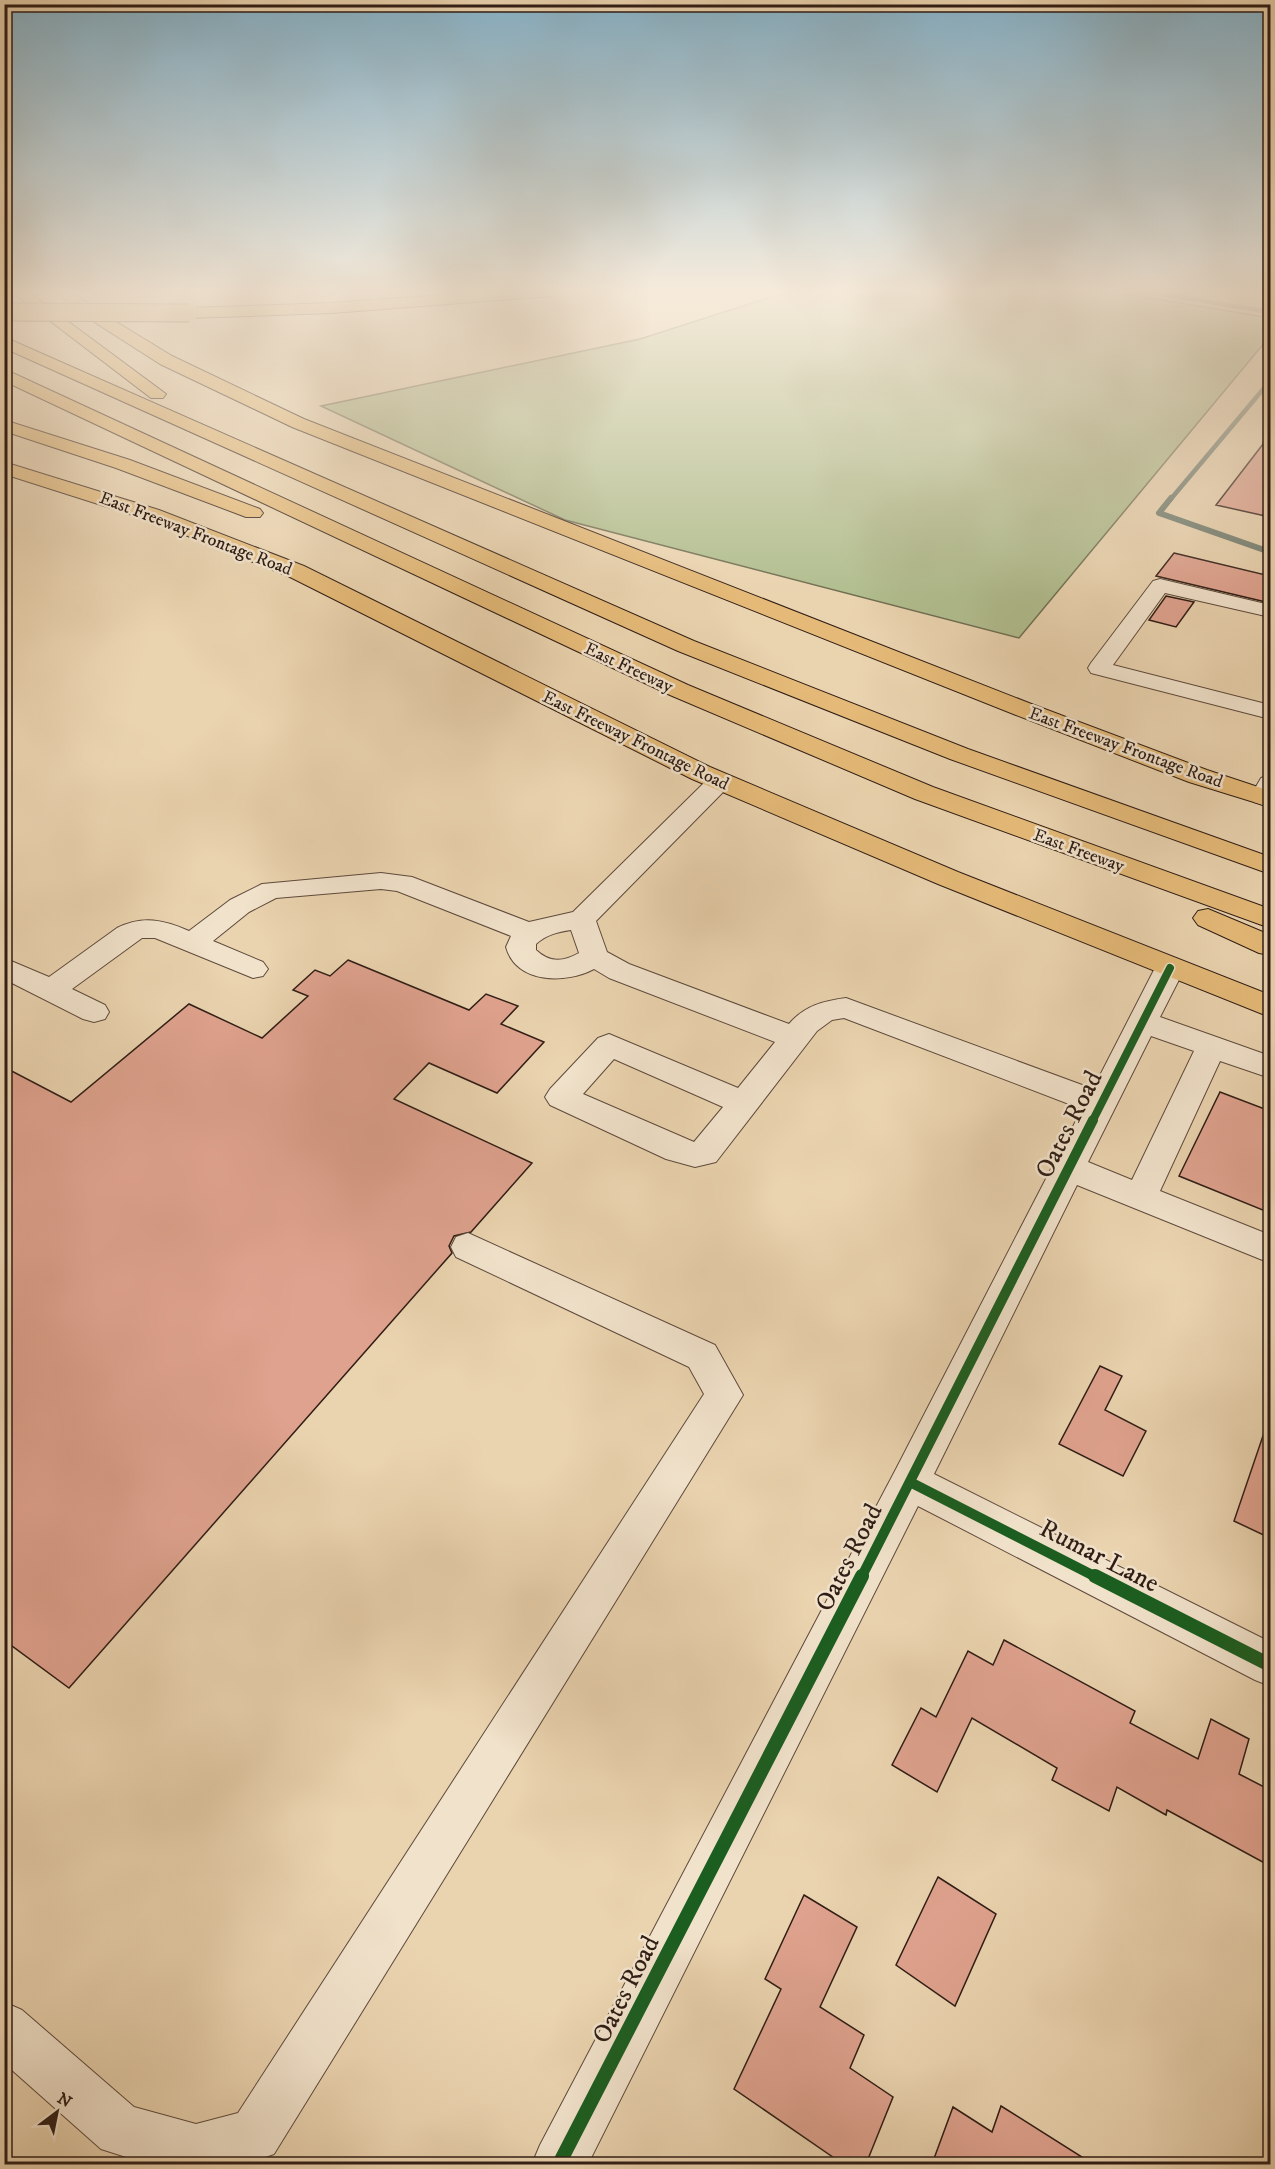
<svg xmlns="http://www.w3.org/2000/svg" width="1275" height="2169" font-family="'IM FELL DW Pica',serif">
	<rect width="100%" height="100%" fill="#ead3af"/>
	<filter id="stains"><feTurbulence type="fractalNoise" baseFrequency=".00333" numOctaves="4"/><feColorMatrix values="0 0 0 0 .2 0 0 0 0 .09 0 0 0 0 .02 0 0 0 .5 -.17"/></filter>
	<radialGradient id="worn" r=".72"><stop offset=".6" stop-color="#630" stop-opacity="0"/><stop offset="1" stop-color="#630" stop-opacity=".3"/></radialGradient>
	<path fill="#b1be8f" stroke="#706e52" stroke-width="1.5" d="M 790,291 L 1109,291 L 1270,318 L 1270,336 L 1019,638 L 565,520 L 321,406 L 640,339 Z"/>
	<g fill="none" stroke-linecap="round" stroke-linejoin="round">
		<path stroke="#6e7a6d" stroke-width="4.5" d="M 1142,291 L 1270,312
			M 1170,500 L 1270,381"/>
		<path stroke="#6e7a6d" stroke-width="6" d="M 1171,498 L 1159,513 L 1270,552"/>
	</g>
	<path fill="#dfa28e" stroke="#2f1d15" stroke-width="1.5" d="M 1270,435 L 1270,517 L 1216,505 Z
		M 1174,553 L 1270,576 L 1270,603 L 1156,576 Z
		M 1166,596 L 1194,602 L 1176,627 L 1149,620 Z
		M 348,960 L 469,1010 L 486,994 L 518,1006 L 501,1024 L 544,1042 L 497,1093 L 429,1063 L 394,1099 L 532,1163 L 471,1232 L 454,1236 L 449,1246 L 452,1253 L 69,1688 L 4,1640 L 4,1067 L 71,1102 L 189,1004 L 262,1038 L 308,996 L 293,990 L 315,970 L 330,976 Z
		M 1220,1092 L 1270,1111 L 1270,1213 L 1179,1176 Z
		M 1100,1366 L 1122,1376 L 1105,1410 L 1146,1431 L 1123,1476 L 1059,1444 Z
		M 1266,1427 L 1270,1427 L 1270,1538 L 1234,1521 Z
		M 1004,1640 L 1135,1711 L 1130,1723 L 1198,1759 L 1211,1719 L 1249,1739 L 1239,1774 L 1270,1790 L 1270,1866 L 1167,1810 L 1166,1815 L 1117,1787 L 1109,1811 L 1052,1780 L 1057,1768 L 972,1718 L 937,1792 L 892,1765 L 921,1708 L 936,1717 L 968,1651 L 993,1665 Z
		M 938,1877 L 996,1914 L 955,2006 L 896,1965 Z
		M 804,1895 L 857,1927 L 820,2007 L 864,2035 L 850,2068 L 893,2097 L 866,2164 L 843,2164 L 734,2089 L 781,1989 L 765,1979 Z
		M 1001,2106 L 1093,2164 L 932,2164 L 953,2107 L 992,2132 Z"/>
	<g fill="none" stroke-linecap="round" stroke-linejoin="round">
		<defs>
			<path id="minor" d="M 1160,579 L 1270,605 L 1270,617 L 1165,593 L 1113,665 L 1270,705 L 1270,719 L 1091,673 L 1088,668 L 1091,663 L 1153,581 Z
				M 720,773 L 729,776 L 733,781 L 729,786 L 596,921 L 607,952 L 629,964 L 789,1024 C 804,1006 823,1001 846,998 L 1093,1089 L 1155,968 L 1160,961 L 1170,959 L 1180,961 L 1185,968 L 1160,1017 L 1270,1056 L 1270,1078 L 1220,1061 L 1160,1191 L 1270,1235 L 1270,1263 L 1077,1185 L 934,1474 L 1270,1642 L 1270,1686 L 1255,1680 L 918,1506 L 588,2164 L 532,2164 L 540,2145 L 896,1469 L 1082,1109 L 844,1018 L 832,1020 L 817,1031 L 716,1162 L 695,1167 L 666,1159 L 550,1105 L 545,1097 L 550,1089 L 598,1038 L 609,1034 L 738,1088 L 775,1042 L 609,978 L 594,969 C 566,984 516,984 506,947 L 511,936 L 397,891 L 381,889 L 276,898 L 249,912 L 213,941 L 263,962 L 268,969 L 263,976 L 253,978 L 155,938 L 142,938 L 72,989 L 105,1005 L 109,1012 L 105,1019 L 94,1022 L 83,1019 L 4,979 L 4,958 L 49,977 L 117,928 C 143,915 164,920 189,931 L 230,900 L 262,884 L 381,873 L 412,877 L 529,922 L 573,912 L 711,776 ZM 571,930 L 579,953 C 563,962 550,963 536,950 L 536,944 C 546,935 557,932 571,930 ZM 1151,1036 L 1194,1051 L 1132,1180 L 1088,1162 ZM 614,1059 L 723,1107 L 694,1142 L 583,1094 Z
				M 1270,775 L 1270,803 L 1263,805 L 1254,802 L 1250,797 L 1261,778 Z
				M 468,1233 L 715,1345 L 743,1395 L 274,2154 L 245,2164 L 148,2164 L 101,2149 L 4,2063 L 4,2002 L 22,2010 L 134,2107 L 196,2124 L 238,2113 L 704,1394 L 689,1367 L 456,1257 L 451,1247 L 456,1237 Z"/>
			<path id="major" d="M 55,291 L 71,291 L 100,312 L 172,356 L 304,419 L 1034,705 L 1207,770 L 1270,791 L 1270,807 L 1189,782 L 1016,715 L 292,427 L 160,364 L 88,318 Z
				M 4,462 L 159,510 L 304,566 L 710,767 L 958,872 L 1270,995 L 1270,1017 L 938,884 L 692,779 L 288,576 L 145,519 L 4,474 Z"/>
			<path id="highway" d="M 11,291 L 27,291 L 166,394 L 163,398 L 151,398 Z
				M 497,291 L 561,291 L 553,296 L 332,313 L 189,318 L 181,313 L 189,308 L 332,303 Z
				M 4,337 L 694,641 L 968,749 L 1270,857 L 1270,874 L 950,759 L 678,651 L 4,348 Z
				M 4,369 L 688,685 L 933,787 L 1270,909 L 1270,928 L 915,799 L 670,695 L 4,381 Z
				M 4,420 L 130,460 L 260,509 L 263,513 L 260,517 L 246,517 L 116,468 L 4,431 Z
				M 1208,909 L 1270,935 L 1270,955 L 1259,953 L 1198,925 L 1193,918 L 1198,911 Z"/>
		</defs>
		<use href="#minor" stroke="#5e4a3c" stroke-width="2"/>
		<use href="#major" stroke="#2f1d15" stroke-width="2"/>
		<use href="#highway" stroke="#2f1d15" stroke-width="2"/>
		<use href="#minor" fill="#f1e2cb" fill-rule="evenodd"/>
		<use href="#major" fill="#e5ba78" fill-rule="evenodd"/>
		<use href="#highway" fill="#e5ba78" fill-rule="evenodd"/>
		<defs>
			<path id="highway-bridge" d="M 4,312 L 189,313"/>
		</defs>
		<use href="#highway-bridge" stroke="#2f1d15" stroke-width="19" stroke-linecap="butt"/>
		<use href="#highway-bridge" stroke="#e5ba78" stroke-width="17"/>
		<defs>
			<path id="cycleway-far2" d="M 1092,1122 L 1170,968"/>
			<path id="cycleway-far1" d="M 910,1482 L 1098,1578
				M 861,1578 L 1093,1120"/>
			<path id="cycleway" d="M 1095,1576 L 1270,1665
				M 559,2164 L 862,1576"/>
		</defs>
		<use href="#cycleway-far2" stroke="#f1e2cb" stroke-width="11"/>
		<use href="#cycleway-far1" stroke="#f1e2cb" stroke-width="14"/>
		<use href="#cycleway" stroke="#f1e2cb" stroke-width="17"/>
		<use href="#cycleway-far2" stroke="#1b5e20" stroke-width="8"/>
		<use href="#cycleway-far1" stroke="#1b5e20" stroke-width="10"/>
		<use href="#cycleway" stroke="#1b5e20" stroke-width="14"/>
	</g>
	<linearGradient id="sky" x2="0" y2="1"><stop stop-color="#88b6ce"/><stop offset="0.49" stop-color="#f6ebdb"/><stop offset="1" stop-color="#f6ebdb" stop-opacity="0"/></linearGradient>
	<rect width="1275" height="594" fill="url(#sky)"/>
	<g text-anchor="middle" stroke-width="5" stroke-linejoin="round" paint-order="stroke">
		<g font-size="18" fill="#2f1d15" stroke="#f1e2cb">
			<text transform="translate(196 533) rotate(21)" y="6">East Freeway Frontage Road</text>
			<text transform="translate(629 667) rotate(25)" y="6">East Freeway</text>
			<text transform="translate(636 740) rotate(26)" y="6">East Freeway Frontage Road</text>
			<text transform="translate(1126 747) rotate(20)" y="6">East Freeway Frontage Road</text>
			<text transform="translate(1079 850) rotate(20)" y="6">East Freeway</text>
		</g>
		<g font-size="26" fill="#2f1d15" stroke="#f1e2cb">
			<text transform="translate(1068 1124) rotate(-63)" y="9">Oates Road</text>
			<text transform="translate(1100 1555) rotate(27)" y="9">Rumar Lane</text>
			<text transform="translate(848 1557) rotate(-63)" y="9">Oates Road</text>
			<text transform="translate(625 1989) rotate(-63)" y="9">Oates Road</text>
		</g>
	</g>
	<rect width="1275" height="2169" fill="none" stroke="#ead3af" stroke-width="24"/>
	<rect x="6" y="6" width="1263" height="2157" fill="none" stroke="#2f1d15" stroke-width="3"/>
	<rect x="12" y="12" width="1251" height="2145" fill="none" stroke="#2f1d15" stroke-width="1.5"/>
	<g transform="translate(57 2112) rotate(32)" stroke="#f1e2cb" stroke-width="4.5" paint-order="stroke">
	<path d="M0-4.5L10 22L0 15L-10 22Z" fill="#2f1d15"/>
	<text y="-9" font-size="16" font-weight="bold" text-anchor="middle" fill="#2f1d15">N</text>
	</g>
	<rect width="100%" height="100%" filter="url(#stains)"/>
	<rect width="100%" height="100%" fill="url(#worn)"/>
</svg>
